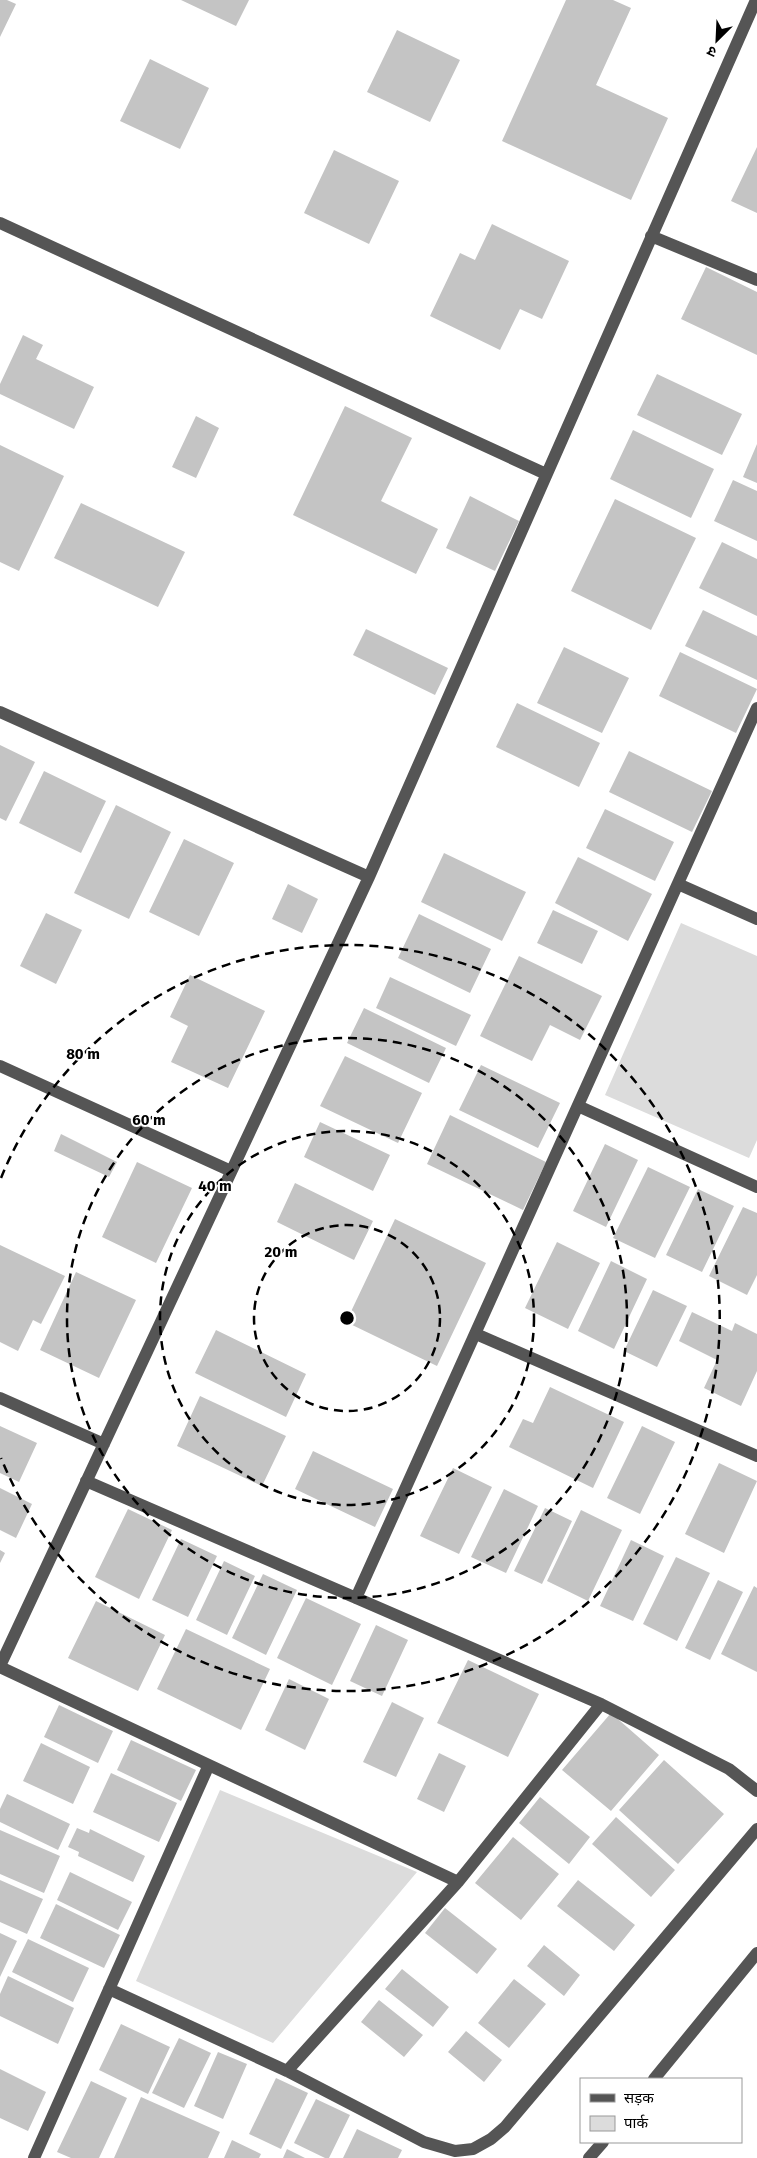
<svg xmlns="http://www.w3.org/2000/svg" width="757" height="2158" font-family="'Fira Sans','Noto Sans Devanagari',sans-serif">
	<rect width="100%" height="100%" fill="#fff"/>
	<path fill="#dcdcdc" d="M 681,923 L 757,956 L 757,1140 L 749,1158 L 605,1095 Z
		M 220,1790 L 417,1872 L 273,2043 L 136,1981 Z"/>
	<path fill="#c4c4c4" d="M 0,0 L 7,0 L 16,4 L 0,37 Z
		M 181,0 L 249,0 L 236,26 Z
		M 566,0 L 613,0 L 631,8 L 596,85 L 668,118 L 631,200 L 502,141 Z
		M 397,30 L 460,60 L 430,122 L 367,92 Z
		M 150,59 L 209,88 L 180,149 L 120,121 Z
		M 757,147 L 757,213 L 731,201 Z
		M 334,150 L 399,181 L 369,244 L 304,213 Z
		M 492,224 L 569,261 L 542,319 L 520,309 L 500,350 L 430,316 L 460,253 L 475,260 Z
		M 706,267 L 757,292 L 757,355 L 681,319 Z
		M 23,335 L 43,345 L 36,359 L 94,387 L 74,429 L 0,394 L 0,384 Z
		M 657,374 L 742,414 L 722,455 L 637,415 Z
		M 345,406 L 412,438 L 381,501 L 438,529 L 416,574 L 293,515 Z
		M 196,416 L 219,428 L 196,478 L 172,467 Z
		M 633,430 L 714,469 L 691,518 L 610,479 Z
		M 757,444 L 757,483 L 743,477 Z
		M 0,445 L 64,476 L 19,571 L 0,562 Z
		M 733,480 L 757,491 L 757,541 L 714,521 Z
		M 470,496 L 519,521 L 495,571 L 446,548 Z
		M 615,499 L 696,538 L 651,630 L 571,591 Z
		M 81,503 L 185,552 L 158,607 L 54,558 Z
		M 722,542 L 757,559 L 757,616 L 699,588 Z
		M 703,610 L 757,636 L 757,680 L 685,646 Z
		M 366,629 L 448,668 L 435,695 L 353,655 Z
		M 564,647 L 629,678 L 602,733 L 537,703 Z
		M 680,652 L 757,689 L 736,733 L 659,696 Z
		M 517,703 L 600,743 L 579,787 L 496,747 Z
		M 0,745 L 35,762 L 6,821 L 0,818 Z
		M 629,751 L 712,791 L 692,832 L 609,792 Z
		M 44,771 L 106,801 L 81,853 L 19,823 Z
		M 116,805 L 171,832 L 129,919 L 74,893 Z
		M 605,809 L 674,842 L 655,881 L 586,848 Z
		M 184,839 L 234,863 L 199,936 L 149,912 Z
		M 444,853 L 526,892 L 502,941 L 421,902 Z
		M 578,857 L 652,894 L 628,941 L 555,903 Z
		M 288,884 L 318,899 L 302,933 L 272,919 Z
		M 553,910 L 598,931 L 582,964 L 537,943 Z
		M 46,913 L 82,930 L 56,984 L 20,966 Z
		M 419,914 L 491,949 L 470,993 L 398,958 Z
		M 519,956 L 602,996 L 580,1040 L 550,1025 L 532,1061 L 480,1036 Z
		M 190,975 L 265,1011 L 228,1088 L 171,1062 L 188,1026 L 170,1017 Z
		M 390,977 L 471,1015 L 456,1046 L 376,1008 Z
		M 364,1008 L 446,1048 L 429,1083 L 347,1043 Z
		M 345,1056 L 422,1093 L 398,1143 L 320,1106 Z
		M 481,1065 L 560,1103 L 538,1148 L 459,1110 Z
		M 450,1115 L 546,1162 L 523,1210 L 427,1164 Z
		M 320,1122 L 390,1155 L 373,1191 L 304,1157 Z
		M 61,1134 L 117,1162 L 109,1177 L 54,1151 Z
		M 605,1144 L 638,1160 L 606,1227 L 573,1211 Z
		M 137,1162 L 192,1188 L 156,1263 L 102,1237 Z
		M 648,1167 L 690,1187 L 655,1258 L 613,1238 Z
		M 295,1183 L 373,1221 L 354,1260 L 277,1222 Z
		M 698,1189 L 734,1206 L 702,1272 L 666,1255 Z
		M 743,1207 L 757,1213 L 757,1275 L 747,1295 L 709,1276 Z
		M 395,1219 L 486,1263 L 437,1366 L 346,1322 Z
		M 557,1242 L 600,1263 L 568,1329 L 525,1308 Z
		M 0,1245 L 65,1276 L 41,1324 L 33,1320 L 18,1351 L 0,1342 Z
		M 611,1261 L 647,1279 L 614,1349 L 578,1331 Z
		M 76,1272 L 136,1300 L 99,1378 L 40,1350 Z
		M 653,1290 L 687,1306 L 657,1367 L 624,1351 Z
		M 692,1312 L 732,1331 L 735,1323 L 757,1334 L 757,1371 L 741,1406 L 704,1388 L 717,1360 L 679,1341 Z
		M 216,1330 L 306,1374 L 286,1417 L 195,1373 Z
		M 550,1387 L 624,1422 L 593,1488 L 509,1447 L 523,1419 L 533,1423 Z
		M 200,1396 L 286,1436 L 262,1486 L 177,1446 Z
		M 0,1426 L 37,1443 L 19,1482 L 0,1473 Z
		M 642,1426 L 675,1442 L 640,1514 L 607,1498 Z
		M 313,1451 L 393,1489 L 375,1527 L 295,1489 Z
		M 719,1463 L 757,1481 L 724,1553 L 685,1534 Z
		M 453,1468 L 492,1487 L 459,1554 L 420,1536 Z
		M 0,1488 L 32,1504 L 16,1538 L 0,1530 Z
		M 504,1489 L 538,1506 L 506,1573 L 471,1557 Z
		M 545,1508 L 572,1521 L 542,1584 L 514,1571 Z
		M 128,1509 L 172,1530 L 139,1599 L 95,1577 Z
		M 581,1510 L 622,1530 L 588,1601 L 547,1581 Z
		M 181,1539 L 217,1556 L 188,1617 L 152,1600 Z
		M 631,1540 L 664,1556 L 633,1621 L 600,1606 Z
		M 0,1550 L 5,1553 L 0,1563 Z
		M 676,1557 L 710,1573 L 677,1641 L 643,1624 Z
		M 224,1561 L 255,1576 L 227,1635 L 196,1620 Z
		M 263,1574 L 297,1590 L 266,1655 L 232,1638 Z
		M 718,1580 L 743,1592 L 710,1660 L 685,1648 Z
		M 754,1586 L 757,1588 L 757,1672 L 721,1654 Z
		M 306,1598 L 361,1624 L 332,1685 L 277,1658 Z
		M 96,1601 L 165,1635 L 138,1691 L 68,1658 Z
		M 376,1625 L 408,1640 L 382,1696 L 350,1681 Z
		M 186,1629 L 270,1669 L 241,1730 L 157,1689 Z
		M 468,1660 L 539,1694 L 508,1757 L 437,1723 Z
		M 289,1679 L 329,1699 L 305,1750 L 265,1730 Z
		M 392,1702 L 424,1718 L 396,1777 L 363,1762 Z
		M 59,1705 L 113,1731 L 98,1763 L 44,1737 Z
		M 611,1713 L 659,1755 L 611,1811 L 562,1770 Z
		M 131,1740 L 196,1770 L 181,1801 L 117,1770 Z
		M 41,1743 L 90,1767 L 73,1804 L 23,1781 Z
		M 439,1753 L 466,1766 L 444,1812 L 417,1799 Z
		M 664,1760 L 724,1814 L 678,1864 L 619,1810 Z
		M 111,1773 L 177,1803 L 159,1842 L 93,1812 Z
		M 7,1794 L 70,1824 L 58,1850 L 0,1822 L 0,1809 Z
		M 540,1797 L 590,1837 L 569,1864 L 519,1823 Z
		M 616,1817 L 675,1870 L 651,1897 L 592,1844 Z
		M 77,1828 L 89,1833 L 90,1829 L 145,1856 L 133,1882 L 78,1856 L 79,1852 L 68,1847 Z
		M 0,1830 L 60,1856 L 44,1893 L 0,1874 Z
		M 513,1837 L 559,1874 L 521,1920 L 475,1883 Z
		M 70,1872 L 132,1902 L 118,1930 L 57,1900 Z
		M 0,1880 L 43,1899 L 27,1934 L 0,1922 Z
		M 578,1880 L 635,1925 L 614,1951 L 557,1906 Z
		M 56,1904 L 120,1935 L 104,1968 L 40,1938 Z
		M 445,1908 L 497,1949 L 477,1974 L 425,1933 Z
		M 0,1933 L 17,1941 L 0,1977 Z
		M 28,1939 L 89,1968 L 73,2002 L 12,1972 Z
		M 544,1945 L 580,1975 L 564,1996 L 527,1966 Z
		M 402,1969 L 449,2007 L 433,2027 L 385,1989 Z
		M 8,1976 L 74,2008 L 58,2044 L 0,2016 L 0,1994 Z
		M 514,1979 L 546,2004 L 509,2048 L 478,2023 Z
		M 379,2000 L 423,2035 L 404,2057 L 361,2022 Z
		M 121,2024 L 170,2047 L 148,2094 L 99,2070 Z
		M 466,2031 L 502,2060 L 484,2082 L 448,2052 Z
		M 179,2038 L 211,2053 L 184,2108 L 152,2093 Z
		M 218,2052 L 247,2064 L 223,2119 L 194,2106 Z
		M 0,2069 L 46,2092 L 28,2131 L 0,2118 Z
		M 276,2078 L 308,2093 L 281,2149 L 249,2134 Z
		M 91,2081 L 127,2098 L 99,2158 L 71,2158 L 57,2152 Z
		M 141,2097 L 220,2132 L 208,2158 L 114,2158 Z
		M 316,2099 L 350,2115 L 329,2158 L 325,2158 L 294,2143 Z
		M 357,2129 L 402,2150 L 398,2158 L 343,2158 Z
		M 232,2140 L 261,2154 L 259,2158 L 224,2158 Z
		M 287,2149 L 305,2158 L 283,2158 Z"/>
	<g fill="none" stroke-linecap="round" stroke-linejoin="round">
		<path stroke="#555" stroke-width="12" d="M 0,223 L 546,474
			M 651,236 L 757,280
			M 0,712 L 369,877
			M 678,884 L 757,919
			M 0,1066 L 231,1171
			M 578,1106 L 757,1187
			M 476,1334 L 757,1456
			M 0,1398 L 104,1444
			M 86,1481 L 601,1704 L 729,1769 L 757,1791
			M 356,1598 L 757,708
			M 0,1666 L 369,877 L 756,0
			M 0,1667 L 458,1882
			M 109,1989 L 287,2071 L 424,2142 L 455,2151 L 473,2149 L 491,2139 L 505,2127 L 757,1829
			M 287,2071 L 458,1882 L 601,1704
			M 654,2079 L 757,1953
			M 34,2158 L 208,1767
			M 589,2158 L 603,2142"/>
	</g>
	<g fill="none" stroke="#000" stroke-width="2.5" stroke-dasharray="9 6">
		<circle cx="347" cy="1318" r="93"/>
		<circle cx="347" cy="1318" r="187"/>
		<circle cx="347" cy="1318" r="280"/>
		<path d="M1 1178A373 373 0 1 1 1 1458"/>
	</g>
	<circle cx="347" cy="1318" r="8" fill="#000" stroke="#fff" stroke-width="2.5"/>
	<g font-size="15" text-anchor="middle" font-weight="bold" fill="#000" stroke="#fff" stroke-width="4" stroke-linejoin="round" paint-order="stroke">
		<text x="83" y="1059">80 m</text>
		<text x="149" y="1125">60 m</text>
		<text x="215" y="1191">40 m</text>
		<text x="281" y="1257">20 m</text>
	</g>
	<rect x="580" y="2078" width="162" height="65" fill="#ffffff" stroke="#999999"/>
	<rect x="590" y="2094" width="25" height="8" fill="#555555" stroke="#999999"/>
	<text x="624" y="2103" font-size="15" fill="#000000">सड़क</text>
	<rect x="590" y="2116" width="25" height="15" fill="#dcdcdc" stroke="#999999"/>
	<text x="624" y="2128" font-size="15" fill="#000000">पार्क</text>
	<g transform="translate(717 40) rotate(204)" stroke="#ffffff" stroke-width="4" paint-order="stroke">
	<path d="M0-4L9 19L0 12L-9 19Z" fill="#000000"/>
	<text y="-8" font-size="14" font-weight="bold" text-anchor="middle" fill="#000000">उ</text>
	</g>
</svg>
